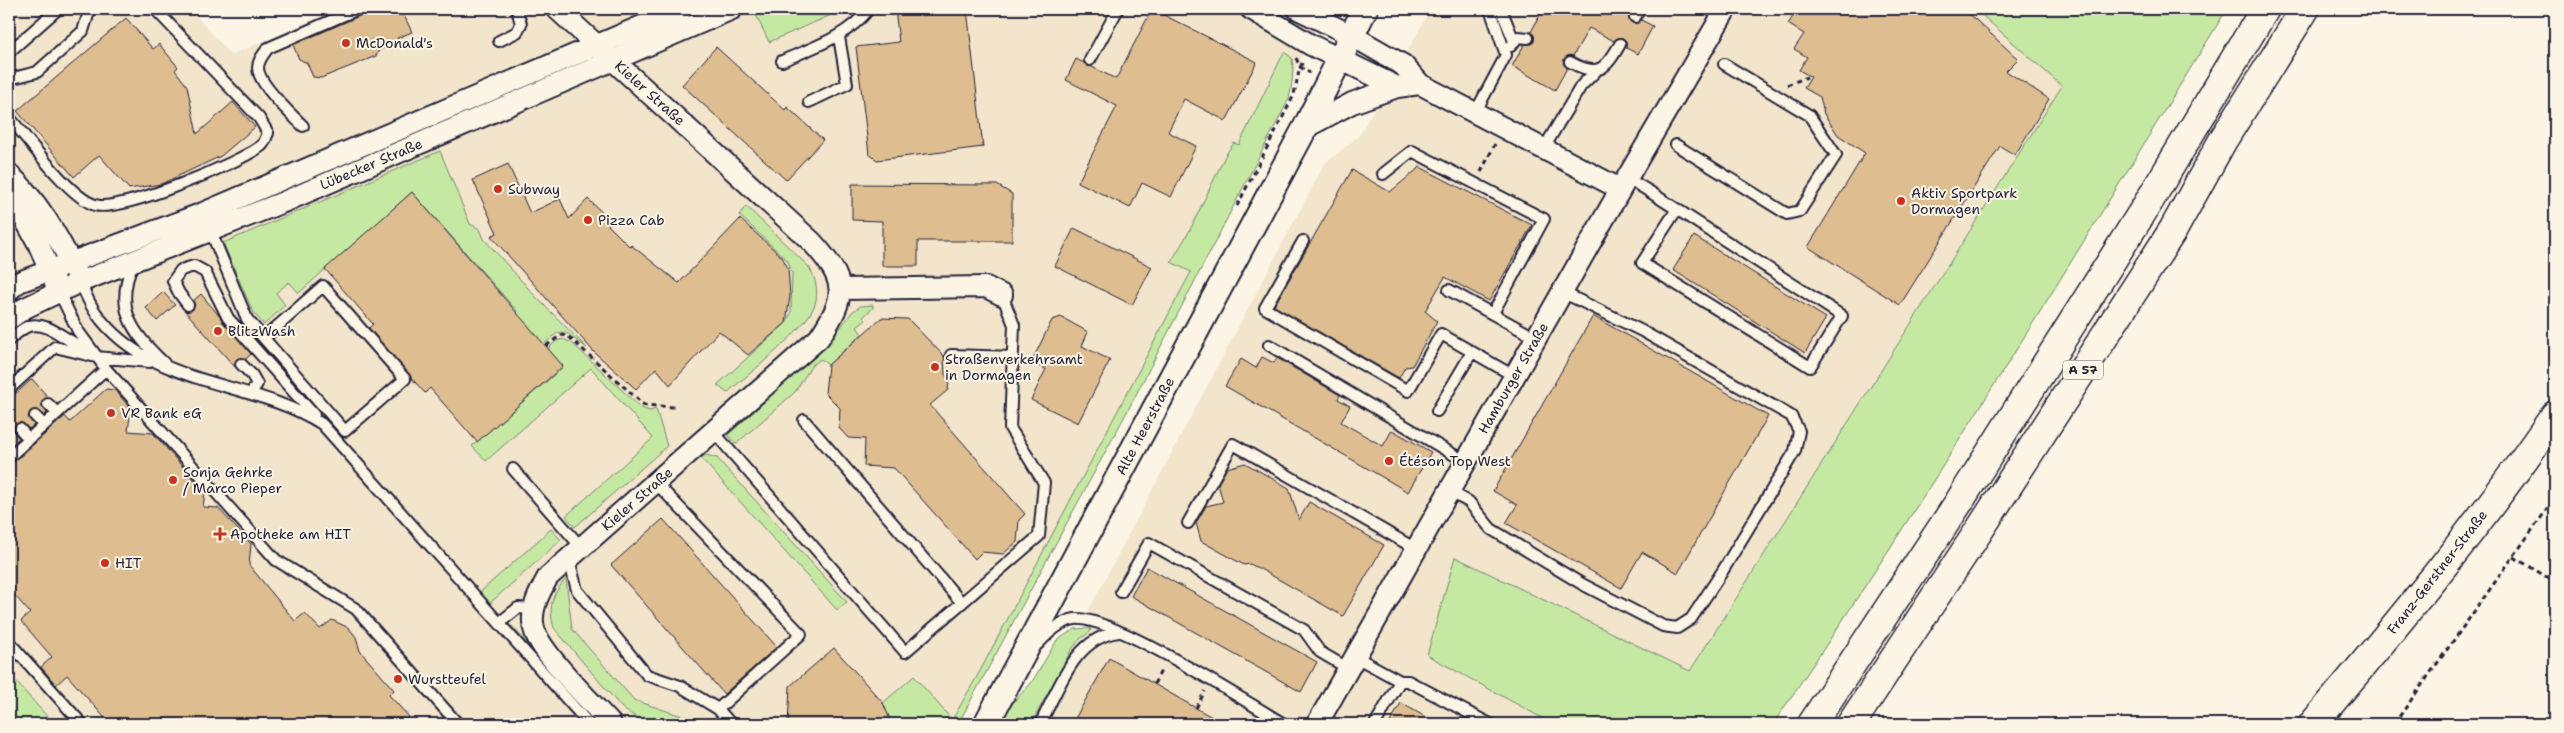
<svg xmlns="http://www.w3.org/2000/svg" width="2564" height="733" font-family="'Shantell Sans',sans-serif">
	<rect width="100%" height="100%" fill="#fcf5e5"/>
	<filter id="ink" filterUnits="userSpaceOnUse"><feTurbulence type="fractalNoise" baseFrequency=".02" numOctaves="2"/><feDisplacementMap in="SourceGraphic" scale="10" xChannelSelector="R" yChannelSelector="G"/><feConvolveMatrix kernelMatrix="1 2 1 2 8 2 1 2 1" color-interpolation-filters="sRGB"/></filter>
	<g filter="url(#ink)">
		<path fill="#f3e4cc" d="M 9,9 L 190,9 L 231,55 L 340,9 L 1326,9 L 1294,72 L 1289,99 L 959,724 L 54,724 L 9,674 Z
			M 1431,9 L 1975,9 L 2062,85 L 1689,672 L 1456,557 L 1427,655 L 1553,724 L 1031,724 L 1072,649 L 1079,640 L 1091,631 L 1084,619 L 1325,163 L 1359,136 Z"/>
		<path fill="#c5e9a3" stroke="#74866f" d="M 772,9 L 837,9 L 829,16 L 769,42 L 756,15 Z
			M 1975,9 L 2227,9 C 2079,249 1932,491 1773,724 L 1553,724 L 1427,655 L 1455,557 L 1690,671 L 2062,86 Z
			M 1284,52 L 1292,58 C 1294,73 1292,85 1289,99 L 1128,410 L 958,724 L 892,724 L 883,703 L 914,676 L 952,720 L 979,673 L 1191,272 L 1171,262 L 1190,230 L 1226,154 L 1234,143 L 1239,145 Z
			M 440,151 L 470,224 L 480,229 L 484,239 L 536,297 L 587,348 L 565,332 L 557,333 L 544,344 L 458,364 L 517,311 L 412,192 L 299,293 L 289,282 L 276,293 L 285,305 L 264,325 L 253,312 L 223,243 Z
			M 746,206 L 809,267 C 815,277 818,288 816,300 C 813,325 747,375 727,393 L 717,385 L 786,323 L 791,313 L 792,273 L 788,261 L 739,215 Z
			M 873,305 L 873,308 L 863,317 L 866,320 L 857,327 L 862,334 L 828,365 L 821,359 L 812,365 L 795,392 L 736,444 L 728,435 L 829,343 L 852,312 L 861,306 Z
			M 563,339 L 572,343 L 641,408 L 650,411 L 656,409 L 667,446 L 575,527 L 566,516 L 653,438 L 591,368 L 486,461 L 472,446 L 563,367 L 548,349 L 556,341 Z
			M 706,455 L 717,458 L 847,602 L 837,610 L 701,458 Z
			M 551,529 L 561,540 L 489,604 L 479,593 Z
			M 566,579 L 572,629 L 634,700 L 706,724 C 675,724 645,728 621,707 L 554,628 C 548,607 551,595 566,579 Z
			M 512,626 L 600,724 L 596,724 L 510,628 Z
			M 1090,628 L 1091,631 L 1079,640 L 1072,649 L 1031,724 L 998,724 L 1013,703 L 1032,682 L 1057,640 L 1075,629 Z
			M 9,674 L 54,724 L 9,724 Z"/>
		<path fill="#debd91" stroke="#22223b" d="M 381,9 L 401,9 L 412,32 L 397,38 L 399,41 L 379,50 L 376,56 L 321,78 L 313,77 L 307,63 L 299,59 L 293,45 L 366,13 L 367,15 Z
			M 895,9 L 967,9 L 983,147 L 877,160 L 869,154 L 856,47 L 899,42 Z
			M 1152,9 L 1257,62 L 1226,121 L 1184,99 L 1168,132 L 1196,146 L 1171,197 L 1142,183 L 1130,208 L 1078,182 L 1117,106 L 1066,80 L 1076,59 L 1116,79 Z
			M 1543,9 L 1621,9 L 1629,13 L 1629,20 L 1632,23 L 1638,23 L 1641,20 L 1653,26 L 1638,54 L 1626,48 L 1626,41 L 1623,38 L 1617,38 L 1614,41 L 1589,28 L 1573,56 L 1569,55 L 1564,59 L 1563,63 L 1567,68 L 1555,90 L 1512,66 L 1524,45 L 1534,42 L 1534,36 L 1531,32 Z
			M 1798,9 L 1964,9 L 2018,59 L 2006,71 L 2049,99 L 2015,155 L 2000,146 L 1900,305 L 1808,247 L 1865,153 L 1838,135 L 1824,114 L 1820,97 L 1804,88 L 1811,77 L 1799,70 L 1807,57 L 1794,49 L 1804,34 L 1788,24 Z
			M 126,18 L 153,49 L 159,44 L 178,67 L 175,70 L 187,86 L 197,134 L 233,102 L 255,127 L 221,156 L 161,184 L 129,189 L 99,155 L 74,177 L 17,111 Z
			M 716,47 L 785,110 L 787,107 L 823,140 L 786,180 L 682,85 Z
			M 508,164 L 530,213 L 560,199 L 569,219 L 588,199 L 611,221 L 608,225 L 630,247 L 631,245 L 679,283 L 740,219 L 782,257 L 788,268 L 790,296 L 786,323 L 748,355 L 719,331 L 670,385 L 656,368 L 636,389 L 594,352 L 491,236 L 497,233 L 473,180 Z
			M 1420,167 L 1532,225 L 1489,301 L 1445,277 L 1425,311 L 1437,321 L 1412,366 L 1405,367 L 1399,378 L 1274,306 L 1352,170 L 1390,192 Z
			M 852,184 L 997,185 L 1012,194 L 1012,241 L 918,241 L 918,266 L 882,266 L 882,221 L 852,220 Z
			M 412,192 L 563,366 L 477,442 L 430,388 L 425,393 L 415,382 L 369,328 L 373,324 L 325,269 Z
			M 1074,228 L 1152,267 L 1132,305 L 1055,266 Z
			M 1694,236 L 1826,318 L 1805,353 L 1673,270 Z
			M 163,292 L 175,305 L 157,321 L 146,308 Z
			M 201,294 L 251,354 L 246,359 L 237,359 L 235,367 L 185,311 L 192,310 L 195,305 L 193,301 Z
			M 1593,316 L 1768,416 L 1678,573 L 1642,552 L 1621,588 L 1506,523 L 1517,505 L 1493,491 Z
			M 1061,317 L 1088,332 L 1082,346 L 1110,360 L 1078,423 L 1031,400 L 1046,369 L 1031,363 L 1052,320 Z
			M 881,318 L 908,319 L 944,356 L 945,374 L 949,379 L 948,390 L 930,405 L 1025,514 L 1019,520 L 1017,542 L 1003,554 L 982,552 L 975,559 L 894,468 L 864,466 L 865,439 L 848,438 L 839,428 L 840,408 L 825,393 L 828,365 Z
			M 1262,357 L 1274,363 L 1277,358 L 1340,395 L 1338,399 L 1350,406 L 1341,422 L 1383,446 L 1392,430 L 1431,452 L 1408,492 L 1225,386 L 1241,359 L 1256,368 Z
			M 32,379 L 48,397 L 41,403 L 47,413 L 44,416 L 37,410 L 31,411 L 28,417 L 34,425 L 29,429 L 23,423 L 16,424 L 13,431 L 19,438 L 9,448 L 9,400 Z
			M 106,389 L 115,390 L 131,409 L 128,431 L 153,433 L 205,492 L 203,507 L 218,508 L 251,544 L 249,565 L 295,621 L 305,613 L 320,629 L 332,620 L 349,628 L 356,637 L 360,651 L 394,690 L 389,695 L 409,717 L 400,724 L 110,724 L 67,675 L 56,685 L 41,667 L 52,657 L 21,621 L 30,613 L 9,589 L 9,464 L 14,462 L 65,416 L 70,422 Z
			M 1245,463 L 1289,488 L 1299,520 L 1309,502 L 1384,545 L 1343,616 L 1262,570 L 1250,564 L 1244,565 L 1201,541 L 1196,523 L 1206,506 L 1223,502 L 1218,484 L 1227,468 Z
			M 663,519 L 777,647 L 724,694 L 611,565 Z
			M 1147,567 L 1317,662 L 1301,692 L 1131,596 Z
			M 834,648 L 883,703 L 892,724 L 788,724 L 790,686 Z
			M 1109,658 L 1154,684 L 1224,724 L 1072,724 Z
			M 1401,703 L 1438,724 L 1389,724 Z"/>
		<g fill="none" stroke-linecap="round" stroke-linejoin="round">
			<defs>
				<path id="service" d="M 1501,9 L 1514,41
					M 1709,9 L 1722,16
					M 1635,17 L 1640,9
					M 499,41 L 517,32 L 521,24 L 517,9
					M 1511,46 L 1518,37 L 1528,38
					M 9,52 L 58,9
					M 1090,60 L 1118,9
					M 782,61 C 814,47 847,37 869,9
					M 1570,62 C 1597,77 1605,71 1620,44
					M 9,79 L 37,72 L 83,31 L 90,9
					M 809,102 L 847,84 L 839,37
					M 1475,113 L 1506,55 L 1490,9
					M 9,117 C 28,139 69,197 95,205 C 120,213 239,163 261,146 C 265,143 266,137 268,133 L 259,118 L 155,9
					M 303,126 C 292,115 258,84 258,68 C 258,60 263,55 268,48 L 358,9
					M 1676,145 L 1787,214 L 1800,211 L 1836,155 L 1809,115 L 1724,64
					M 1544,148 L 1581,86 L 1596,71
					M 1383,174 L 1412,151 L 1544,219 L 1493,313
					M 1627,178 L 1647,190 L 1842,316 L 1810,367 L 1642,263 L 1677,209
					M 209,227 L 247,319 L 345,431 L 405,379 L 323,286 L 264,338
					M 1303,241 L 1265,308 L 1408,391 L 1441,334 L 1514,376
					M 133,263 C 114,308 131,332 164,363
					M 80,282 C 85,292 89,304 96,313 C 148,387 251,379 322,424 L 589,724
					M 1449,290 L 1536,338
					M 59,292 L 78,331 L 106,369 L 276,560 L 356,609 L 458,724
					M 188,305 L 179,293 L 173,281 L 181,270 L 194,266 L 205,272 L 228,318 L 314,415
					M 9,340 C 14,336 22,328 29,326 C 50,321 66,342 83,347
					M 1269,345 L 1466,462
					M 951,355 L 1013,357
					M 241,364 L 252,375 L 257,384 L 251,393
					M 9,389 L 55,347 L 96,357 L 150,362
					M 48,404 L 57,413
					M 1437,411 L 1472,352
					M 35,416 L 44,425
					M 804,420 L 962,603
					M 20,429 L 29,439
					M 713,431 L 905,652 L 1039,536 L 1044,483 L 1010,428 L 1014,325 L 1002,295
					M 9,457 L 106,369
					M 513,469 L 581,547
					M 655,482 L 801,634 L 718,709
					M 1449,491 L 1469,502 L 1491,529 L 1582,584 L 1663,626 L 1677,628 L 1691,619 L 1722,572 L 1795,451 L 1799,431 L 1791,416 L 1642,331 L 1562,292
					M 1188,523 L 1233,444 L 1416,549
					M 566,561 L 571,567 L 577,590 L 647,675 L 680,686 L 718,709 L 731,724
					M 1121,592 L 1149,543 L 1304,630 L 1320,652 L 1349,669
					M 499,623 L 518,608 L 533,609
					M 9,642 L 82,724
					M 1038,644 C 1047,634 1060,621 1075,619 C 1112,615 1246,702 1284,724
					M 1356,657 L 1400,681 L 1408,681 L 1490,724
					M 1040,724 C 1059,689 1074,637 1119,632
					M 1375,724 L 1400,681"/>
				<path id="minor" d="M 557,9 L 812,242 C 847,281 848,295 819,338 L 548,577 C 539,593 528,613 535,632 C 544,656 592,703 611,724
					M 1251,9 L 1311,45 L 1397,87 L 1420,84
					M 1298,9 L 1351,35 L 1403,65 L 1420,84 L 1620,189
					M 1305,128 L 1352,103 L 1397,87
					M 9,174 C 39,203 58,236 76,273
					M 9,191 L 38,243 L 55,283
					M 841,289 L 986,287 L 1002,295
					M 9,290 L 19,282 L 203,213 L 682,9
					M 9,319 L 25,308 L 80,282 L 286,201 L 732,9
					M 1317,724 L 1627,178 L 1726,9"/>
				<path id="tertiary" d="M 986,724 L 1305,128 L 1365,9"/>
				<path id="secondary" d="M 2313,724 C 2397,625 2481,523 2555,415"/>
				<path id="motorway" d="M 1812,724 L 1957,505 L 2145,208 L 2265,9
					M 1851,724 L 1982,526 L 2173,230 L 2223,140 L 2305,9"/>
			</defs>
			<use href="#service" stroke="#22223b" stroke-width="14"/>
			<use href="#minor" stroke="#22223b" stroke-width="24"/>
			<use href="#tertiary" stroke="#22223b" stroke-width="28"/>
			<use href="#secondary" stroke="#22223b" stroke-width="31"/>
			<use href="#motorway" stroke="#22223b" stroke-width="31"/>
			<path stroke="#22223b" stroke-width="3" stroke-dasharray="5 4" stroke-linecap="butt" d="M 1224,9 L 1232,14
				M 749,13 L 760,9
				M 1296,58 L 1300,67 L 1310,73
				M 1787,85 L 1807,77
				M 1481,172 L 1495,144
				M 1237,206 L 1293,97 C 1297,85 1297,73 1303,61
				M 546,346 L 561,335 L 568,336 L 644,405 L 674,407
				M 2514,557 L 2555,582
				M 1154,684 L 1162,669
				M 1196,708 L 1205,691
				M 2394,724 L 2555,498"/>
			<use href="#service" stroke="#fcf5e5" stroke-width="10"/>
			<use href="#minor" stroke="#fcf5e5" stroke-width="20"/>
			<use href="#tertiary" stroke="#fcf5e5" stroke-width="24"/>
			<use href="#secondary" stroke="#fcf5e5" stroke-width="28"/>
			<use href="#motorway" stroke="#fcf5e5" stroke-width="28"/>
		</g>
	</g>
	<g fill="#c8321e" stroke="#fcf5e5" stroke-width="2">
		<circle cx="346" cy="43" r="5"/>
		<circle cx="498" cy="189" r="5"/>
		<circle cx="1901" cy="201" r="5"/>
		<circle cx="588" cy="220" r="5"/>
		<circle cx="218" cy="331" r="5"/>
		<circle cx="935" cy="367" r="5"/>
		<circle cx="111" cy="413" r="5"/>
		<circle cx="1389" cy="461" r="5"/>
		<circle cx="173" cy="480" r="5"/>
		<path d="M217.5 526.5h5v5h5v5h-5v5h-5v-5h-5v-5h5z"/>
		<circle cx="105" cy="563" r="5"/>
		<circle cx="398" cy="679" r="5"/>
	</g>
	<g text-anchor="middle" stroke-width="4" stroke-linejoin="round" paint-order="stroke">
		<rect fill="#fcf5e5" stroke="#63616e" stroke-width="1" x="2063" y="360.5" width="40" height="19" rx="4"/>
		<g font-size="12" font-weight="bold" fill="#22223b">
			<text x="2083" y="374">A 57</text>
		</g>
		<g font-size="14" fill="#22223b" stroke="#fcf5e5" text-anchor="start">
			<text x="356" y="48">McDonald's</text>
			<text x="508" y="194">Subway</text>
			<text x="1911" y="198">Aktiv Sportpark<tspan x="1911" dy="16">Dormagen</tspan></text>
			<text x="598" y="225">Pizza Cab</text>
			<text x="228" y="336">BlitzWash</text>
			<text x="945" y="364">Straßenverkehrsamt<tspan x="945" dy="16">in Dormagen</tspan></text>
			<text x="121" y="418">VR Bank eG</text>
			<text x="1399" y="466">Étéson Top West</text>
			<text x="183" y="477">Sonja Gehrke<tspan x="183" dy="16">/ Marco Pieper</tspan></text>
			<text x="230" y="539">Apotheke am HIT</text>
			<text x="115" y="568">HIT</text>
			<text x="408" y="684">Wurstteufel</text>
		</g>
		<g font-size="14" fill="#22223b" stroke="#fcf5e5">
			<text transform="translate(650 93) rotate(42)" y="5">Kieler Straße</text>
			<text transform="translate(371 164) rotate(-23)" y="5">Lübecker Straße</text>
			<text transform="translate(1513 378) rotate(-60)" y="5">Hamburger Straße</text>
			<text transform="translate(1145 426) rotate(-62)" y="5">Alte Heerstraße</text>
			<text transform="translate(637 499) rotate(-41)" y="5">Kieler Straße</text>
			<text transform="translate(2437 572) rotate(-52)" y="5">Franz-Gerstner-Straße</text>
		</g>
	</g>
	<rect width="2564" height="733" fill="none" stroke="#fcf5e5" stroke-width="30"/>
	<rect x="15" y="15" width="2534" height="703" fill="none" stroke="#22223b" stroke-width="2" filter="url(#ink)"/>
</svg>
